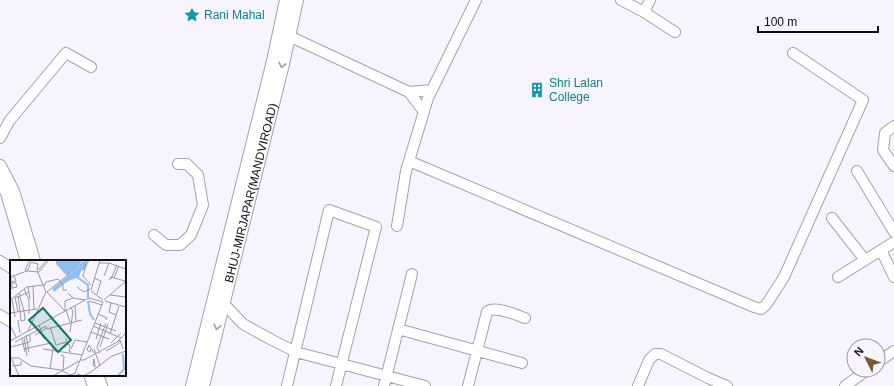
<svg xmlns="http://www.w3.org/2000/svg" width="894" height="386" font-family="Helvetica,sans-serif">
	<rect width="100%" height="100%" fill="#f7f4fe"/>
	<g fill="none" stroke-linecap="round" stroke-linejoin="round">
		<defs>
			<path id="minor" d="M 621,0 L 644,12 L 675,32
				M 644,12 L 650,0
				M 289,36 L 409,92 L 424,112
				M 409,92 L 432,90
				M 894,126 L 885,133 L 883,150 L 894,166
				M 0,138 L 10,120 L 66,53 L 91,67
				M 409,161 L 754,307 L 761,309 L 766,305 L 784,277 L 863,100 L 793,53
				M 857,171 L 894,232
				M 0,182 L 6,193 L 26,261
				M 832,218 L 865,260
				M 397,226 L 406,171 L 428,98 L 476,0
				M 154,235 L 166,245 L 180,245 L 191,235 L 203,205 L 198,175 L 187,164 L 178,164
				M 881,250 L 894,277
				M 0,261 L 11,268
				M 838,277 L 894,242
				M 223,303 L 243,324 L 272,340 L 296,352 L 425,386
				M 0,315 L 11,322
				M 398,329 L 522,363
				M 878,362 L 894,351
				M 89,375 L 93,386
				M 287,386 L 329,210 L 376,227 L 336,386
				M 384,386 L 412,274
				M 468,386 L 487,312 C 494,305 516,315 525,318
				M 638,386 L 649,360 L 655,354 L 661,354 L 708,378 L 727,386
				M 845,386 L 867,370"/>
			<g id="major">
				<path d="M 0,166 L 13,191 L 34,261"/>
				<path d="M 97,375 L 101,386"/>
				<path d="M 192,386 L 273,61 L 286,0"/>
				<path id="s1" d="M 203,386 L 283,64 L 297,0"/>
			</g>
		</defs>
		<use href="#minor" stroke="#a5a1ad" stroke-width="12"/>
		<use href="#major" stroke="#a5a1ad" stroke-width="14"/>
		<use href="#minor" stroke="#fff" stroke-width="10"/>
		<use href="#major" stroke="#fff" stroke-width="12"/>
	</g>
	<defs><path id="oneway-chevron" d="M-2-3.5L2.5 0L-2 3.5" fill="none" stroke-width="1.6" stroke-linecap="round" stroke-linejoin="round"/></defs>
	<g stroke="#9f9ea0">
		<use href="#oneway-chevron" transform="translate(282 65) rotate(103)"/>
		<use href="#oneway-chevron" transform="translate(217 327) rotate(104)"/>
	</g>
	<defs>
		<symbol id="sight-bare" viewBox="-9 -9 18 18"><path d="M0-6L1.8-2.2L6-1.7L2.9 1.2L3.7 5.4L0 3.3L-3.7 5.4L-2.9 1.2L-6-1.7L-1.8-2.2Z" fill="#0f9aa8" stroke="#f7f4fe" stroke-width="2.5" paint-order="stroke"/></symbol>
		<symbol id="building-bare" viewBox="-9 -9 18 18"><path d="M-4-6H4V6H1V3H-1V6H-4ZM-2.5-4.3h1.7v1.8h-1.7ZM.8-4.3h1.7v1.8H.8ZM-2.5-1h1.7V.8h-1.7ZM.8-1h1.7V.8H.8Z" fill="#0f9aa8" stroke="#f7f4fe" stroke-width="2.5" paint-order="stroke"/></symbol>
	</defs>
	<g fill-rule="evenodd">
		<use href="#sight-bare" x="181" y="4" width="22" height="22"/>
		<use href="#building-bare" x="526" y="79" width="22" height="22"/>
	</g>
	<g text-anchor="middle" stroke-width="3" stroke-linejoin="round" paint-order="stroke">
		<g font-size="12" fill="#0d838f" stroke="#f7f4fe" text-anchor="start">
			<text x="204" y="19">Rani Mahal</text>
			<text x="549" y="87">Shri Lalan<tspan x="549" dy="14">College</tspan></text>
		</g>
		<g font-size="12" fill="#0e0d11" stroke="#f7f4fe">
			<text dy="4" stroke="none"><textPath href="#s1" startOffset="199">BHUJ-MIRJAPAR(MANDVIROAD)</textPath></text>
		</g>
	</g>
	<g transform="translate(10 260)">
		<rect width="116" height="116" fill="#f7f4fe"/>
		<path d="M 46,0 L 71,0 L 72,2 L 57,16 L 46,4 ZM 77,0 L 80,0 L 74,10 L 71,11 L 69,17 L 58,21 L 44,32 L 42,29 Z" fill="#8ec1f2"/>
		<path fill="none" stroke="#8ec1f2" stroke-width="2" d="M 67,17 L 78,25 L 78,38M 78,41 L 80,54 L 84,60M 108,116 L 114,109 L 113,94"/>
		<path fill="none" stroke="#9a989f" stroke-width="1" d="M 73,3 L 76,5 L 73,16 L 81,25M 89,3 L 99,3 L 116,9M 18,10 L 21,2 L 28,4 L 27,11M 18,10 L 15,10 L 20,0M 28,10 L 36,1M 94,16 L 99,3M 0,17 L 17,11 L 29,12M 1,17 L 1,22 L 6,21 L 4,16M 84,18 L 91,21 L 87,34M 104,18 L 109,6M 101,19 L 107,5M 99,20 L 101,17 L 115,21M 23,26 L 24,49M 34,26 L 36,22 L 48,19 L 53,25 L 53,30 L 57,30M 18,27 L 20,39M 67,27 L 74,32 L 80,29M 2,28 L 7,27 L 6,23 L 2,23 L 2,29M 14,29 L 19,40 L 19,54M 81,30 L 90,0M 81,31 L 93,40M 36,32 L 28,13 L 39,0M 37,32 L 76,0M 37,32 L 55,51M 9,33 L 14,51M 58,33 L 63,38 L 75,40M 100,35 L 116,37M 8,36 L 10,51M 5,37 L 8,52M 5,38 L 19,32M 79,38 L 93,42M 2,39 L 5,57M 0,40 L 17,27 L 33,25M 94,40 L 116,21M 79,41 L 92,45M 95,41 L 116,47M 101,43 L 99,52 L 106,55M 65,46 L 66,61M 55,50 L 55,41 L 63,38M 56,50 L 60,62M 10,51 L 11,61 L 15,60 L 14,50M 0,53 L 27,49M 88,54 L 97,58 L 96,60M 8,60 L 10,73M 85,63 L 106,71M 0,65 L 6,77M 29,65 L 34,79M 83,66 L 111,78M 40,67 L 46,85 L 57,82 L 56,78M 37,69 L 72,60M 18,71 L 36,32M 60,72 L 63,51 L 61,48M 81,72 L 99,79M 100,74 L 109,46M 16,75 L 19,92M 14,77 L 17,96M 12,79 L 15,92M 86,79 L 91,63M 0,81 L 79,38M 5,82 L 36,66 L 37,68 L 25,75M 101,83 L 111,73M 1,87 L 20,82 L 20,75M 90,87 L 98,64M 55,88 L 56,84 L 60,85 L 59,91 L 61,92M 14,89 L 41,83 L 43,89 L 40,108M 33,89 L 72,95M 61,89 L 65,80 L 77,82M 81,89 L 80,92 L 77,90 L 79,85 L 84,93M 84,89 L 90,106M 96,91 L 108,84 L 110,80 L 113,89M 90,93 L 87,87 L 96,63M 0,95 L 9,116M 51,95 L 54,96 L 53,110M 0,98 L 9,98 L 21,106 L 51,110 L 60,115 L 66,113M 70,100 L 74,100 L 107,82 L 116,73M 2,106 L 11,105 L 11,101M 85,106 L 84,99 L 83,105 L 87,108M 65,113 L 93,42M 67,114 L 73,116 L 81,112 L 102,96 L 116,91M 43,116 L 69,101"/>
		<path fill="#0f766e" fill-opacity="0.15" stroke="#0f766e" stroke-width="2" d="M 33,48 L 61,80 L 48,92 L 19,60 Z"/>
		<rect width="116" height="116" fill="none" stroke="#0e0d11" stroke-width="2"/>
	</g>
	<g transform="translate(866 358) rotate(312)"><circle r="19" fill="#f7f4fe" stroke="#9a989f"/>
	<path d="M0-3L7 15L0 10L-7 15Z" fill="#7a572f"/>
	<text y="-6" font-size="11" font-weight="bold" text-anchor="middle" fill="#0e0d11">N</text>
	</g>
	<path d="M758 26v6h120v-6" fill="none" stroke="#0e0d11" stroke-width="2"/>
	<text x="764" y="26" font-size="12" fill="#0e0d11" stroke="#f7f4fe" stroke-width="3" paint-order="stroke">100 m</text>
</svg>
